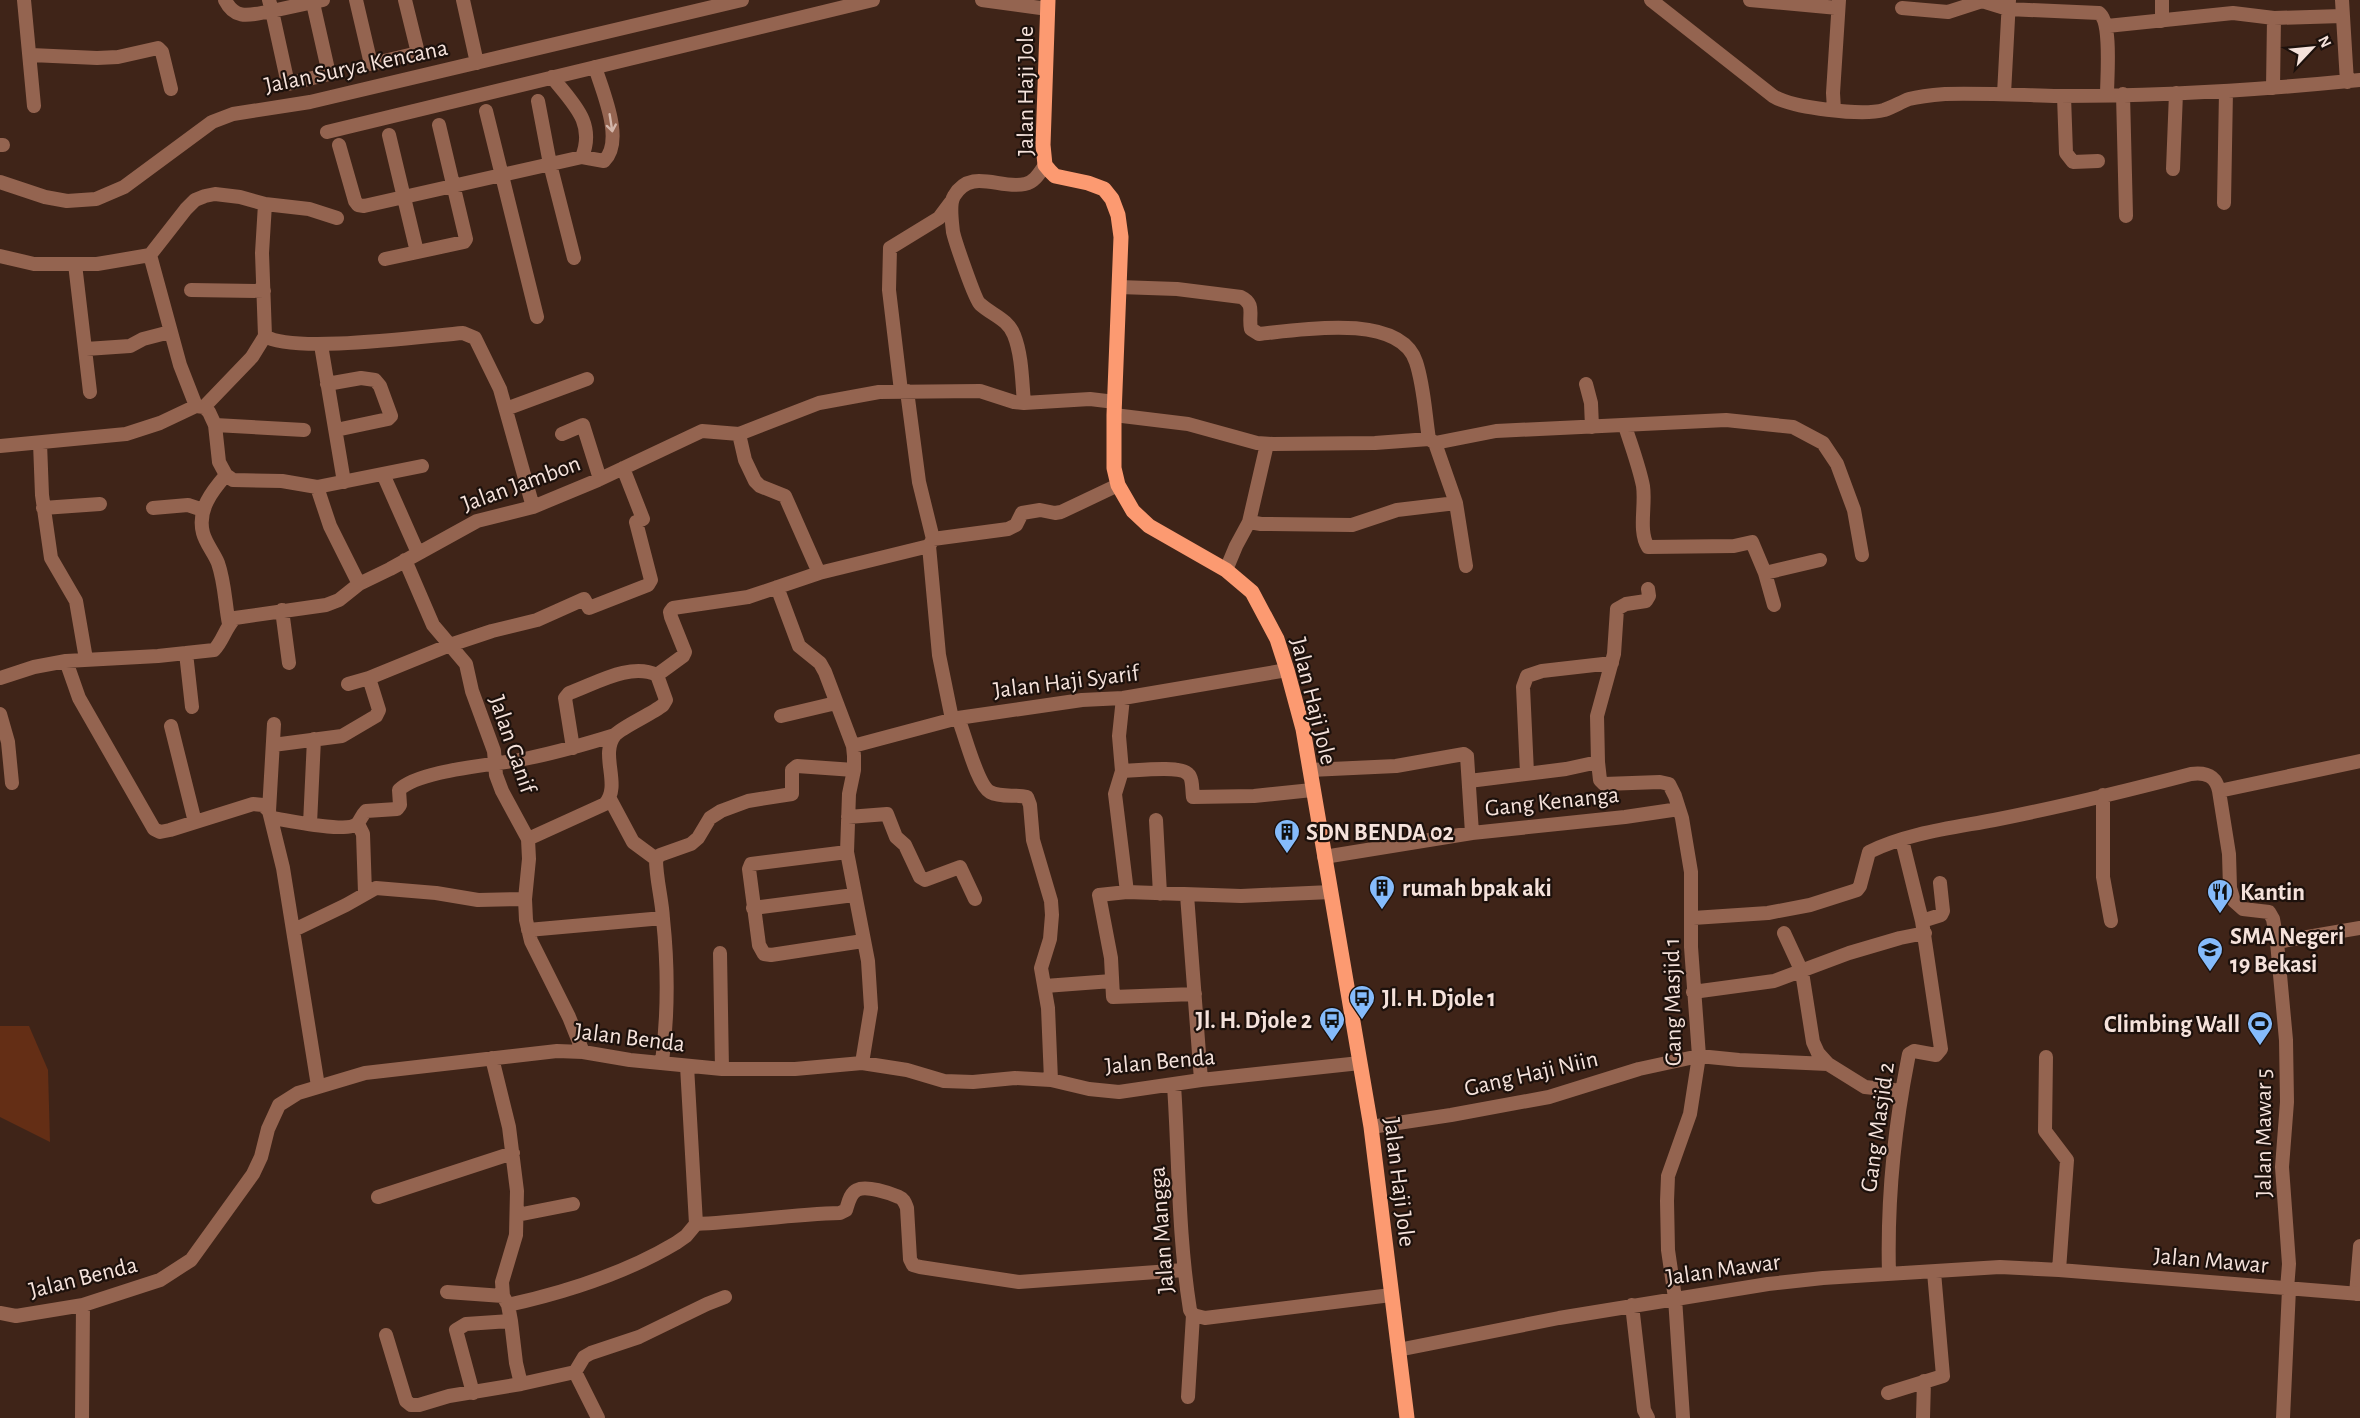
<svg xmlns="http://www.w3.org/2000/svg" width="2360" height="1418" font-family="'Alegreya Sans',sans-serif">
	<rect width="100%" height="100%" fill="#3f2418"/>
	<path fill="#642e15" d="M 0,1026 L 29,1026 L 48,1070 L 50,1142 L 0,1117 Z"/>
	<g fill="none" stroke-linecap="round" stroke-linejoin="round">
		<path stroke="#946450" stroke-width="14" d="M 24,0 L 34,106
			M 225,0 C 236,22 252,14 272,11 L 269,0
			M 312,0 L 313,3 L 329,74 L 288,84 L 272,11 L 323,0
			M 356,0 L 371,64 L 418,53 L 405,0
			M 463,0 L 477,63
			M 982,0 L 1048,9
			M 1651,0 L 1773,96 C 1792,108 1862,116 1884,110 C 1893,107 1901,102 1909,99 C 1921,96 1933,95 1945,94 C 1983,93 2021,95 2059,96 C 2160,96 2260,90 2360,80
			M 1750,0 L 1838,8
			M 2162,0 L 2162,21
			M 2342,0 L 2347,82
			M 1902,8 L 1948,12 L 1982,1 L 2008,9 L 2099,13 C 2112,22 2107,77 2107,95
			M 2107,26 L 2233,13 L 2274,18 L 2342,16
			M 31,55 L 97,58 L 118,57 L 158,48 L 162,52 L 171,89
			M 552,77 C 572,103 596,122 582,157
			M 2273,88 L 2274,18
			M 2004,94 L 2009,0
			M 2123,94 L 2126,216
			M 2064,96 L 2066,153 L 2073,162 L 2098,161
			M 538,101 L 550,164 L 574,258
			M 1834,110 L 1833,93 L 1839,0
			M 486,111 L 537,317
			M 327,132 L 873,0
			M 389,135 L 417,252
			M 0,145 L 3,145
			M 339,145 L 355,201 L 358,205 L 364,206 L 582,157 L 604,161 C 625,141 602,90 595,67
			M 2173,169 L 2176,93
			M 0,182 L 45,197 L 67,201 L 96,199 L 124,187 L 212,122 L 233,114 L 310,102 L 742,0
			M 2224,203 L 2226,91
			M 265,204 L 262,253 L 265,336 C 292,354 425,336 463,333 L 475,338 L 500,389 L 533,507
			M 150,255 L 180,365 L 196,406
			M 0,256 L 34,264 L 97,264 L 150,255 L 186,209 L 195,200 L 205,196 L 215,194 L 240,197 L 265,204 L 309,209 L 337,218
			M 385,259 L 464,242 L 466,239 L 439,125
			M 75,264 L 90,392
			M 1119,287 L 1177,289 L 1241,297 C 1256,304 1248,315 1251,329 L 1259,334 C 1298,330 1400,312 1416,362 C 1424,386 1425,414 1429,439
			M 191,290 L 264,291
			M 321,345 L 344,482
			M 86,349 L 130,346 L 143,339 L 170,332
			M 327,384 L 361,378 L 375,380 L 380,386 L 391,416 L 388,419 L 336,430
			M 1586,384 L 1591,403 L 1592,427
			M 901,391 L 889,290 L 890,248 L 939,218 L 951,202
			M 907,391 L 919,482 L 933,539 L 929,546 L 939,655 L 952,719
			M 1024,403 C 1022,381 1022,355 1014,335 C 1008,319 992,315 980,304 C 975,300 955,241 953,232 C 952,222 949,204 954,196 C 971,167 1000,190 1025,184 C 1035,182 1040,172 1045,165
			M 204,407 L 252,357 L 265,336
			M 506,409 L 587,379
			M 1114,415 L 1188,424 L 1257,443 L 1273,444 L 1375,443 L 1429,439 L 1435,443 L 1496,431 L 1726,420 L 1793,427 L 1823,443 L 1837,464 L 1854,510 L 1862,555
			M 215,425 L 304,430
			M 1625,426 C 1631,445 1639,466 1643,486 C 1646,505 1638,531 1648,547 L 1734,546 L 1752,542 L 1765,573 L 1774,605
			M 562,434 L 583,425 L 600,479
			M 739,434 L 745,460 L 755,481 L 760,486 L 785,496 L 819,573
			M 40,443 L 42,495 L 51,558 L 76,601 L 86,659
			M 0,446 L 126,434 L 160,423 L 196,406 L 204,407 L 209,412 L 215,425 L 219,462 L 226,475 L 233,480 L 282,481 L 317,487 L 330,526 L 359,584
			M 383,474 L 418,553
			M 226,475 C 212,491 197,510 203,533 C 206,544 214,553 218,563 C 225,583 225,604 229,624
			M 317,487 L 422,466
			M 1456,503 L 1466,566
			M 43,508 L 100,504
			M 153,508 L 188,505 L 203,510
			M 1249,522 L 1261,524 L 1352,525 L 1397,510 L 1456,503 L 1435,443
			M 933,539 L 1008,529 L 1016,525 L 1022,513 L 1040,510 L 1055,513 L 1061,512 L 1118,485
			M 405,560 L 433,625 L 466,664 L 472,691 L 494,751 L 496,775 L 502,791 L 528,839 L 529,859 L 525,899 L 526,920 L 531,941 L 569,1017 L 583,1052
			M 1226,570 L 1236,546 L 1249,522 L 1267,444
			M 1765,573 L 1820,560
			M 777,587 L 799,646 L 820,663 L 825,672 L 853,746 L 854,756 L 854,770 L 849,794 L 847,852 L 868,961 L 871,1008 L 862,1063
			M 1648,589 L 1649,596 L 1646,601 L 1626,604 L 1617,609 L 1614,654 L 1597,716 L 1598,762 L 1600,780 L 1604,784 L 1660,782 L 1669,784 L 1675,796 L 1682,818 L 1691,872 L 1691,947 L 1699,1056 L 1690,1114 L 1668,1176 L 1667,1201 L 1668,1250 L 1675,1298 L 1683,1418
			M 282,610 L 289,663
			M 186,653 L 192,707
			M 66,661 L 79,698 L 154,829 L 160,832 L 170,830 L 253,804 L 263,805 L 269,811 L 283,868 L 318,1086
			M 0,678 L 34,667 L 66,661 L 158,656 L 214,650 C 223,641 225,628 235,618 L 326,605 L 339,600 L 359,584 L 390,569 L 477,521 L 533,507 L 598,480 L 702,431 L 739,434 L 819,403 L 879,392 L 980,391 L 1014,402 L 1024,403 L 1090,399 L 1115,402
			M 348,684 L 369,678
			M 1123,698 L 1119,736 L 1122,771 L 1115,794 L 1127,892
			M 0,714 L 8,742 L 12,783
			M 781,716 L 836,703
			M 958,718 C 965,734 977,785 990,792 C 1001,798 1015,794 1027,797 L 1030,805 L 1033,840 L 1051,901 L 1052,915 L 1050,939 L 1041,968 L 1048,1008 L 1051,1080
			M 171,726 L 195,822
			M 273,745 L 342,736 L 376,716 L 379,710 L 369,678 L 450,645 L 492,631 L 537,620 L 584,599 L 589,608 L 648,585 L 651,580 L 636,522 L 643,519 L 623,468
			M 853,746 L 958,718 L 1082,700 L 1123,698 L 1287,670
			M 573,748 L 565,698 L 569,693 C 595,684 630,662 657,675
			M 1310,770 L 1396,766 L 1464,754 L 1467,756 L 1472,833
			M 1122,771 C 1134,771 1180,765 1188,774 C 1193,778 1192,791 1193,797 L 1254,796 L 1312,790
			M 1527,773 L 1523,687 L 1527,676 L 1542,671 L 1612,663
			M 1469,781 L 1566,769 L 1598,762
			M 2219,791 L 2229,854 L 2230,888 L 2234,901 L 2243,909 L 2269,912 L 2273,919 L 2277,942 L 2286,1040 L 2287,1102 L 2282,1167 L 2289,1264 L 2287,1289
			M 2103,795 L 2103,877 L 2111,921
			M 610,799 L 633,842 L 656,859
			M 269,811 L 274,724
			M 848,817 L 887,814 L 896,837 L 905,845 L 920,877 L 925,880 L 960,867 L 975,899
			M 272,818 C 287,820 349,834 358,823 C 361,819 362,815 366,811 L 397,809 L 400,805 L 399,790 C 420,769 499,765 529,758 C 558,752 586,744 615,735
			M 1156,820 L 1160,894
			M 310,824 L 314,739
			M 358,824 L 363,834 L 365,893
			M 528,839 L 605,804 C 622,785 599,755 615,735 C 622,727 652,714 663,705 L 666,700 L 657,675 L 683,656 L 685,652 L 671,617 L 670,612 L 673,608 L 748,597 L 819,573 L 929,546
			M 847,852 L 751,864 L 749,869 L 759,945 L 764,954 L 771,955 L 863,941
			M 1324,857 L 1472,833 L 1625,817 L 1679,809
			M 1187,895 L 1201,1080
			M 753,908 L 854,895
			M 1693,918 L 1768,913 L 1810,905 L 1857,890 L 1860,886 L 1869,852 C 1908,833 1952,828 1994,820 C 2060,807 2126,791 2191,774 C 2206,772 2216,776 2219,791 L 2360,761
			M 1922,921 L 1941,915 L 1943,911 L 1940,883
			M 294,930 L 346,905 L 376,888 L 436,893 L 478,900 L 525,899
			M 528,930 L 663,918
			M 1784,933 L 1802,972 L 1813,1042 L 1818,1053 L 1828,1064
			M 2277,942 L 2360,928
			M 720,953 L 722,1069
			M 1045,986 L 1112,981
			M 1693,992 L 1774,981 L 1849,953 L 1900,938 L 1925,933
			M 1195,994 L 1113,997 L 1111,958 L 1099,895 L 1127,892 L 1241,896 L 1331,892
			M 2046,1057 L 2045,1131 L 2067,1160 L 2059,1270
			M 662,1062 C 668,1015 668,966 663,919 C 662,899 656,879 656,859 L 660,855 L 691,844 L 698,838 L 710,818 L 721,811 L 748,801 L 792,794 L 792,770 L 797,766 L 854,770
			M 1174,1085 C 1179,1160 1178,1235 1190,1310 L 1193,1315 L 1205,1318 L 1391,1295
			M 1371,1127 L 1451,1115 L 1549,1097 L 1639,1069 L 1699,1056 L 1739,1060 L 1828,1064 L 1865,1087 L 1902,1091
			M 378,1197 L 513,1153
			M 517,1215 L 573,1204
			M 696,1224 C 745,1222 792,1214 840,1213 L 846,1210 C 848,1204 850,1193 857,1190 C 866,1185 890,1193 899,1197 C 904,1199 905,1203 907,1208 L 910,1259 L 913,1265 L 920,1267 L 1019,1282 L 1184,1270
			M 1889,1274 C 1887,1201 1894,1130 1908,1059 L 1909,1054 L 1914,1051 L 1936,1055 L 1941,1049 L 1922,921 L 1902,840
			M 447,1292 L 503,1296
			M 2356,1294 L 2360,1246
			M 508,1305 C 567,1292 624,1274 676,1243 L 686,1236 L 696,1224 L 687,1066
			M 1632,1305 L 1644,1410 L 1648,1418
			M 0,1313 L 16,1316 L 83,1305 L 160,1280 L 191,1260 L 253,1174 L 261,1157 L 268,1129 L 279,1105 L 298,1093 L 365,1073 L 557,1051 L 583,1052 L 630,1060 L 722,1069 L 795,1069 L 862,1063 L 907,1070 L 944,1081 L 973,1082 L 1015,1078 L 1051,1080 L 1089,1089 L 1119,1092 L 1201,1080 L 1360,1063
			M 386,1335 L 406,1401 L 411,1405 L 419,1405 L 449,1396 L 521,1384 L 516,1363 L 511,1321 L 508,1305 L 503,1296 L 502,1282 L 516,1235 L 517,1191 L 509,1127 L 492,1058
			M 1398,1350 L 1559,1318 L 1768,1284 L 1823,1278 L 2000,1267 L 2059,1270 L 2360,1294
			M 575,1372 L 598,1418
			M 521,1384 L 575,1372 L 584,1357 L 591,1353 L 639,1337 L 707,1304 L 725,1297
			M 473,1393 L 456,1330 L 466,1324 L 511,1321
			M 1888,1393 L 1943,1376 L 1934,1272
			M 1188,1397 L 1193,1315
			M 82,1418 L 83,1305
			M 1923,1418 L 1924,1381
			M 2283,1418 L 2289,1289"/>
		<path stroke="#fc9a71" stroke-width="15" d="M 1048,0 L 1043,145 L 1045,165 L 1050,171 L 1055,176 L 1088,183 L 1104,189 L 1112,199 L 1118,215 L 1121,237 L 1114,415 L 1114,468 L 1118,485 L 1133,511 L 1149,526 L 1226,570 L 1252,592 L 1277,639 L 1287,670 L 1303,729 L 1371,1127 L 1407,1418"/>
	</g>
	<defs><path id="oneway-shaft" d="M-6 0H5M1.5-3L5.5 0L1.5 3" fill="none" stroke-width="1.6" stroke-linecap="round" stroke-linejoin="round" transform="scale(1.5)"/></defs>
	<use stroke="#d3b6aa" href="#oneway-shaft" transform="translate(611 123) rotate(81)"/>
	<defs>
		<symbol id="building-pin" viewBox="-11 -11 22 30"><path d="M0 17L-7.5 6A9.5 9.5 0 1 1 7.5 6Z" fill="#85bbfb" stroke="#1d110c"/><path d="M-4-6H4V6H1V3H-1V6H-4ZM-2.5-4.3h1.7v1.8h-1.7ZM.8-4.3h1.7v1.8H.8ZM-2.5-1h1.7V.8h-1.7ZM.8-1h1.7V.8H.8Z" fill="#111"/></symbol>
		<symbol id="restaurant-pin" viewBox="-11 -11 22 30"><path d="M0 17L-7.5 6A9.5 9.5 0 1 1 7.5 6Z" fill="#85bbfb" stroke="#1d110c"/><path d="M-5-6h1v4h1v-4h1v4h1v-4h1v5L-1.5 .5V6h-2V.5L-5-1ZM5-6V6H3V1.5H1.5Q1.5-4 5-6Z" fill="#111"/></symbol>
		<symbol id="school-pin" viewBox="-11 -11 22 30"><path d="M0 17L-7.5 6A9.5 9.5 0 1 1 7.5 6Z" fill="#85bbfb" stroke="#1d110c"/><path d="M0-5L7-2L0 1L-7-2ZM-4 1L0 2.5L4 1V4Q0 6-4 4Z" fill="#111"/></symbol>
		<symbol id="bus-pin" viewBox="-11 -11 22 30"><path d="M0 17L-7.5 6A9.5 9.5 0 1 1 7.5 6Z" fill="#85bbfb" stroke="#1d110c"/><path d="M-5-6H5V4H4V6H2V4H-2V6H-4V4H-5ZM-3.5-4V0h7V-4ZM-3.5 1.2v1.5H-2V1.2ZM2 1.2v1.5H3.5V1.2Z" fill="#111"/></symbol>
		<symbol id="stadium-pin" viewBox="-11 -11 22 30"><path d="M0 17L-7.5 6A9.5 9.5 0 1 1 7.5 6Z" fill="#85bbfb" stroke="#1d110c"/><path d="M0-5a6.5 5 0 1 0 0 10a6.5 5 0 1 0 0-10ZM-3.5-1.8h7v3.6h-7Z" fill="#111"/></symbol>
	</defs>
	<g fill-rule="evenodd">
		<use href="#building-pin" x="1272" y="817" width="30" height="40"/>
		<use href="#building-pin" x="1367" y="873" width="30" height="40"/>
		<use href="#restaurant-pin" x="2205" y="877" width="30" height="40"/>
		<use href="#school-pin" x="2195" y="935" width="30" height="40"/>
		<use href="#bus-pin" x="1347" y="983" width="30" height="40"/>
		<use href="#bus-pin" x="1317" y="1005" width="30" height="40"/>
		<use href="#stadium-pin" x="2245" y="1009" width="30" height="40"/>
	</g>
	<g text-anchor="middle" stroke-width="4.5" stroke-linejoin="round" paint-order="stroke">
		<g font-size="24" fill="#f5e2db" stroke="#1d110c">
			<text transform="translate(356 66) rotate(-12)" y="8">Jalan Surya Kencana</text>
			<text transform="translate(1025 91) rotate(-90)" y="8">Jalan Haji Jole</text>
			<text transform="translate(521 483) rotate(-20)" y="8">Jalan Jambon</text>
			<text transform="translate(1066 681) rotate(-7)" y="8">Jalan Haji Syarif</text>
			<text transform="translate(1314 701) rotate(76)" y="8">Jalan Haji Jole</text>
			<text transform="translate(513 744) rotate(71)" y="8">Jalan Ganif</text>
			<text transform="translate(1552 801) rotate(-6)" y="8">Gang Kenanga</text>
			<text transform="translate(1672 1002) rotate(-91)" y="8">Gang Masjid 1</text>
			<text transform="translate(630 1037) rotate(7)" y="8">Jalan Benda</text>
			<text transform="translate(1160 1061) rotate(-5)" y="8">Jalan Benda</text>
			<text transform="translate(1531 1073) rotate(-13)" y="8">Gang Haji Niin</text>
			<text transform="translate(1877 1127) rotate(-82)" y="8">Gang Masjid 2</text>
			<text transform="translate(2263 1133) rotate(-90)" y="8">Jalan Mawar 5</text>
			<text transform="translate(1400 1182) rotate(83)" y="8">Jalan Haji Jole</text>
			<text transform="translate(1161 1230) rotate(-94)" y="8">Jalan Mangga</text>
			<text transform="translate(2211 1260) rotate(5)" y="8">Jalan Mawar</text>
			<text transform="translate(1723 1269) rotate(-8)" y="8">Jalan Mawar</text>
			<text transform="translate(83 1277) rotate(-14)" y="8">Jalan Benda</text>
		</g>
		<g font-size="24" font-weight="bold" fill="#f5e2db" stroke="#1d110c" text-anchor="start">
			<text x="1306" y="840">SDN BENDA 02</text>
			<text x="1402" y="896">rumah bpak aki</text>
			<text x="2240" y="900">Kantin</text>
			<text x="2230" y="944">SMA Negeri<tspan x="2230" dy="28">19 Bekasi</tspan></text>
			<text x="1382" y="1006">Jl. H. Djole 1</text>
			<text x="1312" y="1028" text-anchor="end">Jl. H. Djole 2</text>
			<text x="2240" y="1032" text-anchor="end">Climbing Wall</text>
		</g>
	</g>
	<g transform="translate(2312 48) rotate(64)" stroke="#1d110c" stroke-width="4.5" paint-order="stroke">
	<path d="M0-4.5L10 22L0 15L-10 22Z" fill="#f5e2db"/>
	<text y="-9" font-size="16" font-weight="bold" text-anchor="middle" fill="#f5e2db">N</text>
	</g>
</svg>
